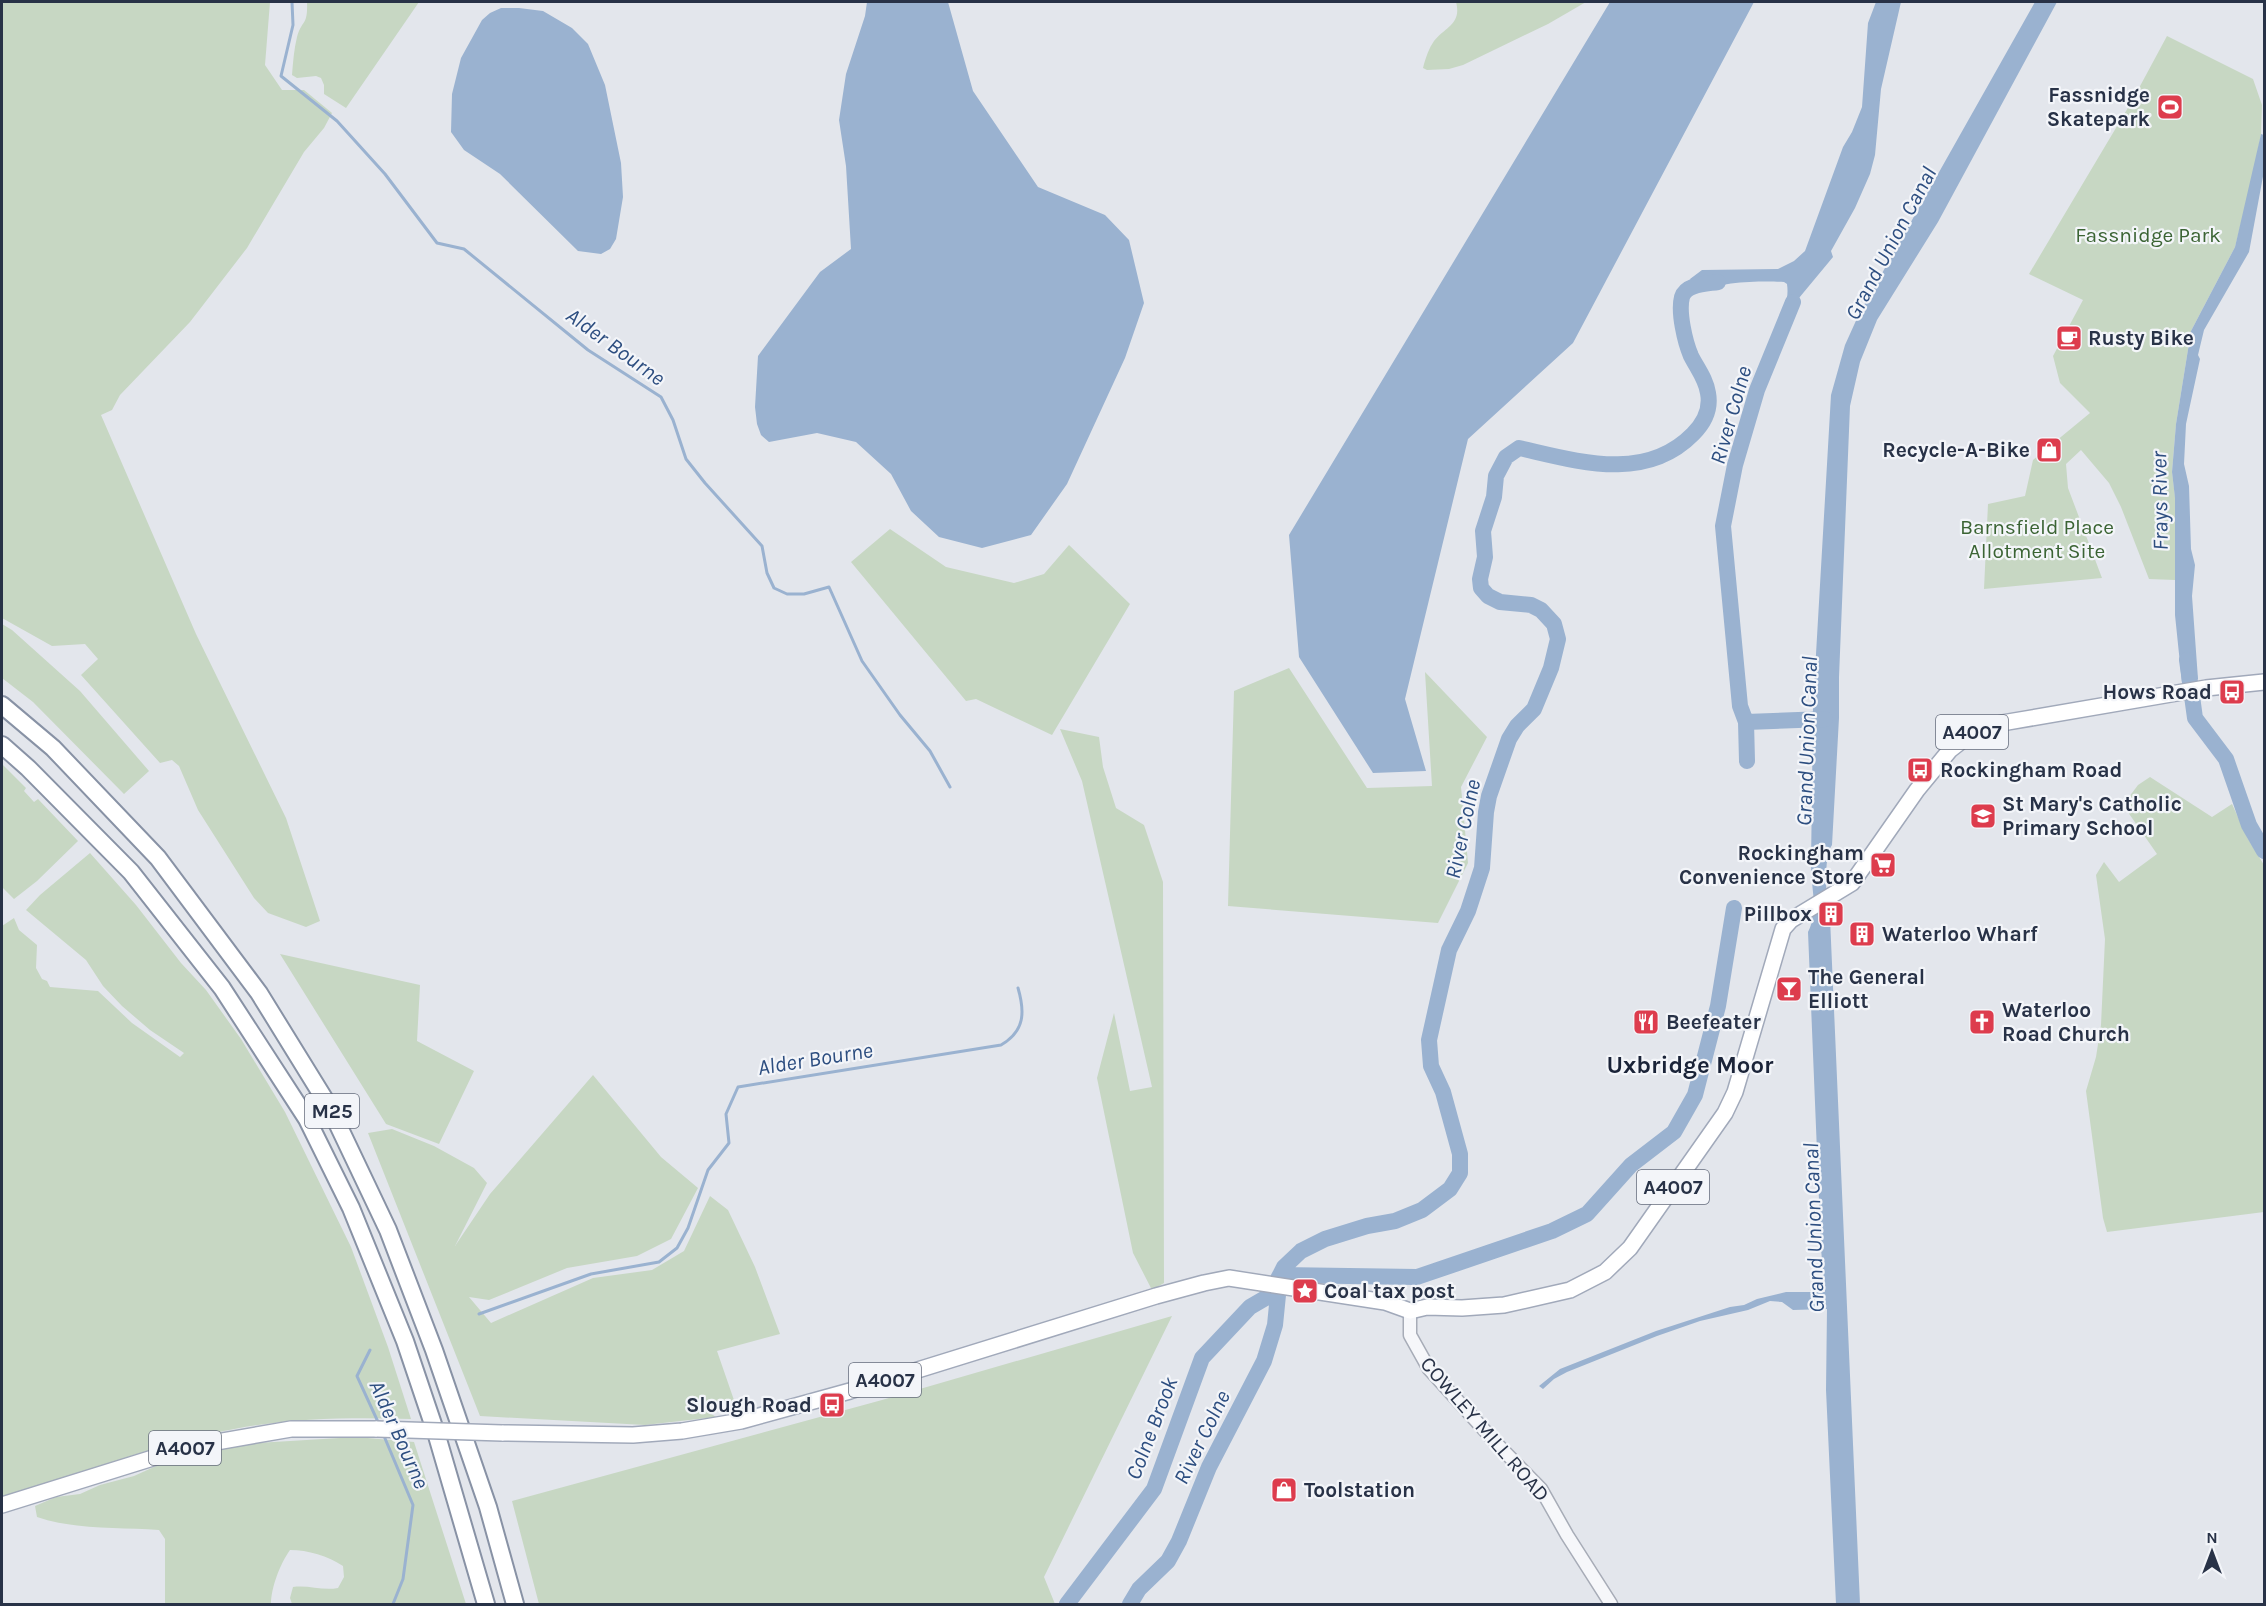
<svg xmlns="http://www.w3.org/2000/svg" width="2266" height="1606" font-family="Karla,sans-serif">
	<rect width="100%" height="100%" fill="#e3e6ec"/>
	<path fill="#c7d7c3" d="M 2,2 L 270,2 L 265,65 L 282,90 L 304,90 L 332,113 L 324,128 L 304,152 L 247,248 L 190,322 L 120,395 L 112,410 L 101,415 L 196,634 L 286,818 L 320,921 L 306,927 L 268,913 L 254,898 L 198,810 L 179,766 L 172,760 L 160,763 L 81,675 L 98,659 L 85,644 L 52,646 L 2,618 Z
		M 307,2 L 419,2 L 346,108 L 324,94 L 324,85 L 321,78 L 316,76 L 297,78 L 292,75 C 293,62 294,49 297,37 C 302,19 308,26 307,2 Z
		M 1456,2 L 1586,2 L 1548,24 L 1463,65 L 1449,69 L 1427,70 L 1423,68 L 1424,64 C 1426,57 1429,48 1434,41 C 1445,27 1462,24 1456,2 Z
		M 2167,36 L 2253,79 L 2262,105 L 2261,134 L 2252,180 L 2235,247 L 2191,331 L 2176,424 L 2172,472 L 2175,497 L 2175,580 L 2149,579 L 2121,507 L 2109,483 L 2081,450 L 2066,464 L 2068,488 L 2102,578 L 1984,589 L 1988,504 L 2025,496 L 2033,460 L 2090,413 L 2060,383 L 2053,356 L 2083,300 L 2029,274 L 2132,101 Z
		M 890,529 L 946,567 L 1014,583 L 1044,574 L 1069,545 L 1130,604 L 1052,735 L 976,699 L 966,701 L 851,562 Z
		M 2,624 L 12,630 L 80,691 L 149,771 L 124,794 L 33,702 L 2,678 Z
		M 1289,668 L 1367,788 L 1432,786 L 1425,672 L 1487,737 L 1461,787 L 1468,863 L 1438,923 L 1228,906 L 1234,691 Z
		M 1060,729 L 1099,737 L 1103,767 L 1116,808 L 1144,825 L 1163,882 L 1164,1283 L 1152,1290 L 1133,1253 L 1097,1078 L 1114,1013 L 1130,1091 L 1152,1087 L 1082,781 Z
		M 2,764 L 26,788 L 24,791 L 34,802 L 38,799 L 78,841 L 37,881 L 14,899 L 2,887 Z
		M 2150,777 L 2212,817 L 2232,804 L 2248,839 L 2264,865 L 2264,1212 L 2107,1232 L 2103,1218 L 2086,1091 L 2096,1057 L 2101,1025 L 2105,939 L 2096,875 L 2104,862 L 2119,882 L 2157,854 L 2123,805 L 2138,785 Z
		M 90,853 L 136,905 L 181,963 L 206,990 L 241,1039 L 285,1112 L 351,1247 L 388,1347 L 411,1419 C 346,1417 279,1418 215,1433 C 143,1449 72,1476 2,1499 L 2,926 L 14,918 L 19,930 L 37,945 L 36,968 L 42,979 L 47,981 L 50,987 L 98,991 L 132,1023 L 180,1057 L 184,1053 L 150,1030 L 122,1006 L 103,986 L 86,960 L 26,910 L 40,895 Z
		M 280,954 L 420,985 L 417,1041 L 474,1071 L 439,1144 L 386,1124 Z
		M 593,1075 L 661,1157 L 698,1188 L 671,1239 L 637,1256 L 567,1268 L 489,1300 L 469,1297 L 491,1323 L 593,1278 L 652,1270 L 684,1251 L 710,1196 L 728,1210 L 755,1267 L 780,1334 L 717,1351 L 735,1403 L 698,1405 L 716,1417 L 645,1425 L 480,1416 L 368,1133 L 392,1129 L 434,1146 L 474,1168 L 487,1183 L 455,1246 L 490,1194 Z
		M 1172,1316 L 1044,1577 L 1055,1604 L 539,1604 L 512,1501 L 882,1400 Z
		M 356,1437 L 414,1442 L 466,1604 L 292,1604 L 290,1598 L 293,1587 C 309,1585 323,1591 338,1588 L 344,1577 L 343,1566 C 328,1556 308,1550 290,1550 C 280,1564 271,1588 271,1604 L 165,1604 L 165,1539 L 159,1530 C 120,1527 74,1530 37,1517 L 35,1506 L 56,1497 L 80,1494 L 100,1485 L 134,1476 L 176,1457 L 257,1443 Z"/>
	<path fill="#9ab2d0" d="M 867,2 L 948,2 L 973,91 L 1038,187 L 1105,215 L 1129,240 L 1144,303 L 1125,358 L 1067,484 L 1031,535 L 982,548 L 939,537 L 911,511 L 891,474 L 856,442 L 817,433 L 769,442 L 761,435 L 757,424 L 755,407 L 758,356 L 820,272 L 851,249 L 846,166 L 839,120 L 846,74 L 865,16 Z
		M 1610,2 L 1754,2 L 1573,343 L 1468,439 L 1405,699 L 1426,771 L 1373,773 L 1299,657 L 1289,535 Z
		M 1876,2 L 1901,2 L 1881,89 L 1875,155 L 1870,174 L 1855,208 L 1831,251 L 1833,257 L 1799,298 L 1788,325 L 1779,321 C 1785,308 1789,298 1787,284 L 1784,282 C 1765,281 1718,281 1703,292 L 1690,279 L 1702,270 L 1778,269 L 1794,261 L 1805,251 L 1843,147 L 1852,132 L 1862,107 L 1868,23 Z
		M 2035,2 L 2057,2 L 1938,222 L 1877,320 L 1860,362 L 1850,406 L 1839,677 L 1839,718 L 1832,845 C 1823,857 1827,897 1827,913 L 1830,918 L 1860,1604 L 1836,1604 L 1826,1390 L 1827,1309 L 1793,1310 L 1782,1302 L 1770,1301 L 1748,1310 L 1700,1321 L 1657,1336 L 1567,1372 L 1554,1379 L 1543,1389 L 1539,1386 L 1560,1369 L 1656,1331 L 1730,1307 L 1744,1305 L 1757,1299 L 1786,1292 L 1825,1292 L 1821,1249 L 1808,932 C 1819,910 1811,889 1811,866 L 1813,706 L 1831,395 L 1845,345 L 1859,314 Z
		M 501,8 L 519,8 L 543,11 L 572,28 L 588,44 L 605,85 L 621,163 L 623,197 L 616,239 L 610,249 L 601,254 L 578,251 L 500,174 L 464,150 L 451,132 L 452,94 L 461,58 L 482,20 L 490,13 Z
		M 2261,134 L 2264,135 L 2264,171 L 2249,252 L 2204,330 L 2198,355 L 2200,359 L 2186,424 L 2184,464 L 2189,486 L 2191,549 L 2195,565 L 2192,596 L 2198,679 L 2182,683 L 2175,615 L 2175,498 L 2172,472 L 2176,424 L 2191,331 L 2235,247 Z"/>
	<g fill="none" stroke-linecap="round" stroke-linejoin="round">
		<path stroke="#9ab2d0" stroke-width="3" d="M 292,2 L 293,25 L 281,76 L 337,121 L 385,174 L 437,243 L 464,249 L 588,350 L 661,397 L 673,420 L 686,459 L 705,483 L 762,546 L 767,573 L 774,588 L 787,594 L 804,594 L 829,587 L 862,661 L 900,715 L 930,751 L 950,787
			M 479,1314 L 591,1274 L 659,1262 L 677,1248 L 688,1228 L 708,1170 L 729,1143 L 726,1114 L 738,1087 L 1001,1045 C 1025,1031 1025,1012 1018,988
			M 370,1350 L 357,1376 L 379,1424
			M 384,1436 L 413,1505 L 403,1579 L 393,1604"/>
		<path stroke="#9ab2d0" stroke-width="16" d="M 2187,660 L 2195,718 L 2226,759 L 2249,825 L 2264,851
			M 1746,722 L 1825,719
			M 1747,761 L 1746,722 L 1740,706 L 1723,526 L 1735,465 L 1757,390 L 1793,302
			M 1067,1604 L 1154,1489 L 1202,1358 L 1250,1307 L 1269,1296 L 1280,1275 L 1417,1277 L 1552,1231 L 1587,1214 L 1631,1165 L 1674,1132 L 1695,1095 L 1718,1006 L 1734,908
			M 1130,1604 L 1139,1589 L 1168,1561 L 1179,1541 L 1209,1467 L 1264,1361 L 1275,1325 L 1280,1275 L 1284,1267 L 1301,1251 L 1325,1239 L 1367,1226 L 1395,1221 L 1422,1210 L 1450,1189 L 1460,1173 L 1460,1154 L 1443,1092 L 1431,1066 L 1429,1040 L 1449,950 L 1468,911 L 1482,868 L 1486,812 L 1489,796 L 1509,739 L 1517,726 L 1534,709 L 1551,668 L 1558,639 L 1554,624 L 1541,610 L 1531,605 L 1500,602 L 1488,596 L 1481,588 L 1480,579 L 1485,557 L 1483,531 L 1494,497 L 1496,476 L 1506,457 L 1519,448 C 1577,461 1645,483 1693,434 C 1704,423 1711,409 1708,393 C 1706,379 1697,368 1691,356 C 1685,342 1678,312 1682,297 C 1686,284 1706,284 1718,282"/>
		<defs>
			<path id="minor" d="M 1410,1311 L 1410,1335 L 1429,1369 L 1497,1444 L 1541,1489 L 1567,1535 L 1611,1604"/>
			<path id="major" d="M 502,1433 L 633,1435 L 682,1431 L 741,1421 L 850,1391 L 1156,1296 L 1204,1283 L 1229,1278 L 1385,1302 L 1410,1311 L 1427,1307 L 1462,1308 L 1504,1305 L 1570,1290 L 1605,1272 L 1630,1248 L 1725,1113 L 1735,1092 L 1783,929 L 1791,920 L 1852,883 L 1917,790 L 1950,750 L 1973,732 L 2002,723 L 2206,688 L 2264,682
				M 2,1505 L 188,1447 L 291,1429 L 377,1429"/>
			<path id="highway" d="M 2,705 L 53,748 L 158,858 L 259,993 L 330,1108 L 388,1230 L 434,1350 L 488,1507 L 515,1604
				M 2,745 L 28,768 L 131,872 L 222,988 L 307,1119 L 351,1208 L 405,1341 L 437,1436 L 486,1604"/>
		</defs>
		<use href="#minor" stroke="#a7acb7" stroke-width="15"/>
		<use href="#major" stroke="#a1a9ba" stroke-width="18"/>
		<use href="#highway" stroke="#8892a5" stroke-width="20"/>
		<use href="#minor" stroke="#f6f7fa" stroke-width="12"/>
		<use href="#major" stroke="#fff" stroke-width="15"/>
		<use href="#highway" stroke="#fff" stroke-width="16"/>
		<defs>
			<path id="major-bridge" d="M 377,1429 L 502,1433"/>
		</defs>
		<use href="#major-bridge" stroke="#a1a9ba" stroke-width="18" stroke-linecap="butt"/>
		<use href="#major-bridge" stroke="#fff" stroke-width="15"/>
	</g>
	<defs>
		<symbol id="stadium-square" viewBox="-11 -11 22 22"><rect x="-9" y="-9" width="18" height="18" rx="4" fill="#dd3c4d" stroke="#f3f5f9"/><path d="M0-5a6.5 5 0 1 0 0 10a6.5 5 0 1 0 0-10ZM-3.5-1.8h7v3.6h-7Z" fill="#fff"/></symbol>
		<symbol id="cafe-square" viewBox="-11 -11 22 22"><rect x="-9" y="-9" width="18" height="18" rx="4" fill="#dd3c4d" stroke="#f3f5f9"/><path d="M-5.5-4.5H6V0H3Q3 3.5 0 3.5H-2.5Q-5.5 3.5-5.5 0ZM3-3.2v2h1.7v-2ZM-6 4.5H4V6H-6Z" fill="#fff"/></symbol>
		<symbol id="shop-square" viewBox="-11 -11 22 22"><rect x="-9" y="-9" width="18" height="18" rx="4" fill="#dd3c4d" stroke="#f3f5f9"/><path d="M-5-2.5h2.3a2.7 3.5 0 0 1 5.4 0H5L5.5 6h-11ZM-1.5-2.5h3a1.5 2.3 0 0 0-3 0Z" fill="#fff"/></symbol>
		<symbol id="bus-square" viewBox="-11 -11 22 22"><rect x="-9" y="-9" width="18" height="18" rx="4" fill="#dd3c4d" stroke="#f3f5f9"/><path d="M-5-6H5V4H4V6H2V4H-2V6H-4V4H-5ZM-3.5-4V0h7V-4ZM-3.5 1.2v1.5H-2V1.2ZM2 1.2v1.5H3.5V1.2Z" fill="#fff"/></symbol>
		<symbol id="school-square" viewBox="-11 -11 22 22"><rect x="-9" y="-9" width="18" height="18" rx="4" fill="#dd3c4d" stroke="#f3f5f9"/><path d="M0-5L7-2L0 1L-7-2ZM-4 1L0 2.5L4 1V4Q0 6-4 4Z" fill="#fff"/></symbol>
		<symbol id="supermarket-square" viewBox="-11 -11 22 22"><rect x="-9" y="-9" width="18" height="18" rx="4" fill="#dd3c4d" stroke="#f3f5f9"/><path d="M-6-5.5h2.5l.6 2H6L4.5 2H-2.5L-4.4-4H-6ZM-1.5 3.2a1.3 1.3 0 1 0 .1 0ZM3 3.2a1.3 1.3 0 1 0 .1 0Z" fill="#fff"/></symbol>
		<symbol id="building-square" viewBox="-11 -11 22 22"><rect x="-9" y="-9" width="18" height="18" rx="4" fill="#dd3c4d" stroke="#f3f5f9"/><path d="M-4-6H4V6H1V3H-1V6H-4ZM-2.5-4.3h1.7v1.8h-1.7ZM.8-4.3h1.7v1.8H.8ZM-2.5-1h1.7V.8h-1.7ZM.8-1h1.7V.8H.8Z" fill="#fff"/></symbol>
		<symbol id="bar-square" viewBox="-11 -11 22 22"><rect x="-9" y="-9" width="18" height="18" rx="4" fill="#dd3c4d" stroke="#f3f5f9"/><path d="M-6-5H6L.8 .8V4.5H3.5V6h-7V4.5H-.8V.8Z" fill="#fff"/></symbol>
		<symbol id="restaurant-square" viewBox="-11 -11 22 22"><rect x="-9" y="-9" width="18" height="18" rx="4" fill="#dd3c4d" stroke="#f3f5f9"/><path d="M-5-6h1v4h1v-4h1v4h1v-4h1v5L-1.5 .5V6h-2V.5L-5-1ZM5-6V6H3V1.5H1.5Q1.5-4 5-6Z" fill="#fff"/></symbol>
		<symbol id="church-square" viewBox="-11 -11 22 22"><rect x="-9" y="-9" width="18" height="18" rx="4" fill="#dd3c4d" stroke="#f3f5f9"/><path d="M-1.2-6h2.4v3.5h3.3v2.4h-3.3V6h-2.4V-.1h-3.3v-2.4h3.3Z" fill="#fff"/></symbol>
		<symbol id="sight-square" viewBox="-11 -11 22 22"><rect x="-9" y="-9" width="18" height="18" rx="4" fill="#dd3c4d" stroke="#f3f5f9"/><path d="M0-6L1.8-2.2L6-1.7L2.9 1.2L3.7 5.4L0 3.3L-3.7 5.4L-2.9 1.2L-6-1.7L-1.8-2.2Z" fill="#fff"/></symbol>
	</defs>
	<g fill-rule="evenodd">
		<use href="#stadium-square" x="2155" y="92" width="30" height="30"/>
		<use href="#cafe-square" x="2054" y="323" width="30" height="30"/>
		<use href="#shop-square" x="2034" y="435" width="30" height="30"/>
		<use href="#bus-square" x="2217" y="677" width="30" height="30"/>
		<use href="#bus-square" x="1905" y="755" width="30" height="30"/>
		<use href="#school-square" x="1968" y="801" width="30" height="30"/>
		<use href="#supermarket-square" x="1868" y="850" width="30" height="30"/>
		<use href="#building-square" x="1816" y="899" width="30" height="30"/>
		<use href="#building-square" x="1847" y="919" width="30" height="30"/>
		<use href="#bar-square" x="1774" y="974" width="30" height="30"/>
		<use href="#restaurant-square" x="1631" y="1007" width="30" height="30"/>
		<use href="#church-square" x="1967" y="1007" width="30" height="30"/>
		<use href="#sight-square" x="1290" y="1276" width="30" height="30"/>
		<use href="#bus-square" x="817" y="1390" width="30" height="30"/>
		<use href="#shop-square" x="1269" y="1475" width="30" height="30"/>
	</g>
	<g text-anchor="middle" stroke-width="4.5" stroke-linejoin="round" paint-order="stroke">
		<g fill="#f3f5f9" stroke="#656c7c" stroke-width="1.5">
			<rect x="1936" y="715" width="72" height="34" rx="4.5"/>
			<rect x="305" y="1094" width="54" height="34" rx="4.5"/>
			<rect x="1637" y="1170" width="72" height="34" rx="4.5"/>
			<rect x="849" y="1363" width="72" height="34" rx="4.5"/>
			<rect x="149" y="1431" width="72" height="34" rx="4.5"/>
		</g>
		<g font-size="20" font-weight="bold" fill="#283247">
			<text x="1972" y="739">A4007</text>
			<text x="332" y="1118">M25</text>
			<text x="1673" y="1194">A4007</text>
			<text x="885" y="1387">A4007</text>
			<text x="185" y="1455">A4007</text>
		</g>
		<g font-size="21" font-weight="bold" fill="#283247" stroke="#f3f5f9" text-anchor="start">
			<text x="2150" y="102" text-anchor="end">Fassnidge<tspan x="2150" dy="24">Skatepark</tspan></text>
			<text x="2088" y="345">Rusty Bike</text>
			<text x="2030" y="457" text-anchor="end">Recycle-A-Bike</text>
			<text x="2212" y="699" text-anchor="end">Hows Road</text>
			<text x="1940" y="777">Rockingham Road</text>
			<text x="2002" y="811">St Mary's Catholic<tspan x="2002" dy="24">Primary School</tspan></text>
			<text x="1864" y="860" text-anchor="end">Rockingham<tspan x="1864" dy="24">Convenience Store</tspan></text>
			<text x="1812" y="921" text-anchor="end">Pillbox</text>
			<text x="1882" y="941">Waterloo Wharf</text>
			<text x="1808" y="984">The General<tspan x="1808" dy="24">Elliott</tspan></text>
			<text x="2002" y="1017">Waterloo<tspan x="2002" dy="24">Road Church</tspan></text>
			<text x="1666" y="1029">Beefeater</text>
			<text x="1324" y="1298">Coal tax post</text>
			<text x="812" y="1412" text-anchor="end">Slough Road</text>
			<text x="1304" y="1497">Toolstation</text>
		</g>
		<g font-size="21" fill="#3b6434" stroke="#f3f5f9">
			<text x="2148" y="242">Fassnidge Park</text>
			<text x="2037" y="534">Barnsfield Place<tspan x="2037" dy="24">Allotment Site</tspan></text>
		</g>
		<g font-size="21" fill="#283247" stroke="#f3f5f9">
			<text transform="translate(1485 1429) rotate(49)" y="7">COWLEY MILL ROAD</text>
		</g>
		<g font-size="22" font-style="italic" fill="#2d4e80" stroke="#f3f5f9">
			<text transform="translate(1890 243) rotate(-62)" y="8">Grand Union Canal</text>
			<text transform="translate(616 346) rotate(36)" y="8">Alder Bourne</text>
			<text transform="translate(1730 415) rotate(-74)" y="8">River Colne</text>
			<text transform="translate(2159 501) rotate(-91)" y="8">Frays River</text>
			<text transform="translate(1806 741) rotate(-88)" y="8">Grand Union Canal</text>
			<text transform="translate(1462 829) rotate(-78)" y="8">River Colne</text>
			<text transform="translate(815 1058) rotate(-9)" y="8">Alder Bourne</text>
			<text transform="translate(1813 1228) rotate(-92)" y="8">Grand Union Canal</text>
			<text transform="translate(1151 1428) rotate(-69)" y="8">Colne Brook</text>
			<text transform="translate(400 1434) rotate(66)" y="8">Alder Bourne</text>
			<text transform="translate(1201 1437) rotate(-64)" y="8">River Colne</text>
		</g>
		<g font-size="24" font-weight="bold" fill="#1a2338" stroke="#f3f5f9">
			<text x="1690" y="1073">Uxbridge Moor</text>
		</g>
	</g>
	<rect width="2266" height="1606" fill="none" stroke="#283247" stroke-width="6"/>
	<g transform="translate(2212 1552)" stroke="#f3f5f9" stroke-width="4.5" paint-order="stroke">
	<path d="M0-4.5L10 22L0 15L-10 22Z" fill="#283247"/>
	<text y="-9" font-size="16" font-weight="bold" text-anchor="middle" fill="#283247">N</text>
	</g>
</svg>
